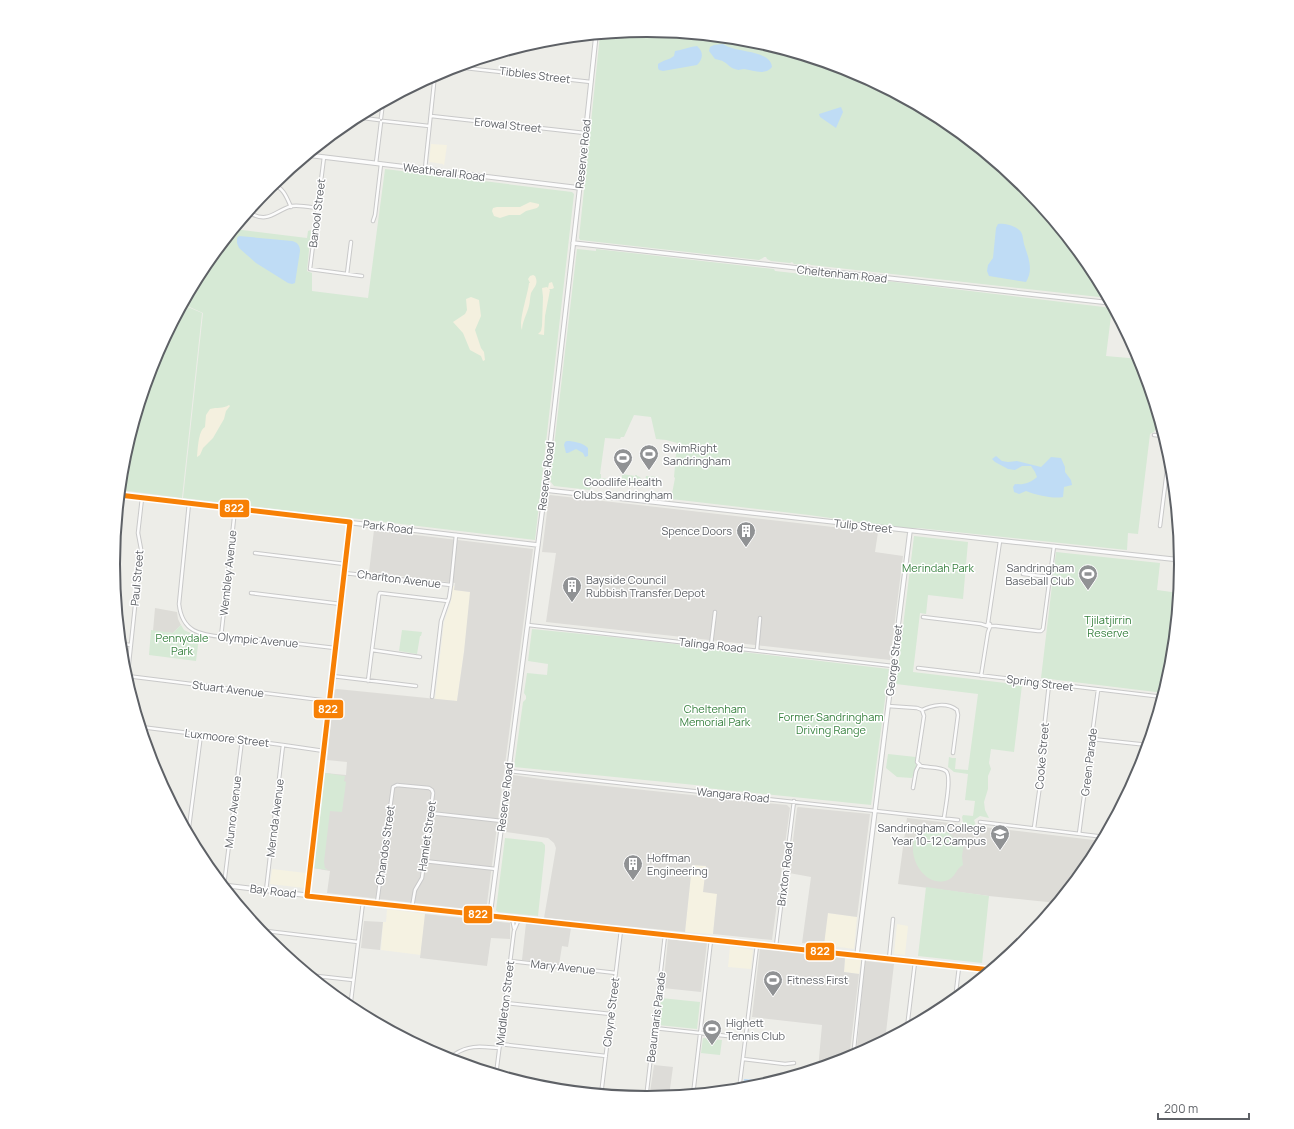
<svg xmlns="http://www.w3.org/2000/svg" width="1294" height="1129" font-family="Manrope,sans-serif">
	<rect width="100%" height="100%" fill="#edede8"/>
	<path fill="#f5f2e2" d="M 431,144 L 447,145 L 444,166 L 443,164 L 429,162 Z
		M 452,586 L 455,586 L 455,590 L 471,592 L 464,652 L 457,701 L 435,699 L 444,622 L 451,601 Z
		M 692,865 L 706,866 L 717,894 L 713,934 L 685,932 Z
		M 272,869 L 306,873 L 304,888 L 270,884 Z
		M 387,909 L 425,914 L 421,955 L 381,950 L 383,922 L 386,922 Z
		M 827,913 L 857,917 L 854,949 L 824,945 Z
		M 897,924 L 908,926 L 905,955 L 894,954 Z
		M 730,946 L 753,950 L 751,969 L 728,967 Z
		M 845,958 L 861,960 L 859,974 L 844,972 Z"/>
	<path fill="#dddcd8" d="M 550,495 L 878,532 L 875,552 L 903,556 L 890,660 L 546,622 L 556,553 L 542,552 L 549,496 Z
		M 374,530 L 533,549 L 486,911 L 327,893 L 330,871 L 313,868 L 325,773 L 346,775 L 347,762 L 327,760 L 334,690 L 337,689 L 457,701 L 464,652 L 470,592 L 454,590 L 455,583 L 369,572 Z
		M 513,775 L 548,780 L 787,805 L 790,808 L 772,940 L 713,934 L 717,894 L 703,892 L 706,866 L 692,865 L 685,932 L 544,918 L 556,848 L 554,843 L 548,838 L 506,832 Z
		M 798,807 L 870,814 L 857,917 L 828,913 L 824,945 L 802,943 L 811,877 L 789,873 L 797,808 Z
		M 425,914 L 510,923 L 510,939 L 491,938 L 487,966 L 420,958 Z
		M 364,921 L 383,922 L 380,950 L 361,948 Z
		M 526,923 L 571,928 L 568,947 L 562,946 L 559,965 L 522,960 Z
		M 668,939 L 707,943 L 701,992 L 663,988 Z
		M 760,948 L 845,958 L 844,972 L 859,974 L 849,1059 L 818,1069 L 822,1025 L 752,1017 Z
		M 865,961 L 894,964 L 885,1041 L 856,1056 Z
		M 654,1065 L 673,1067 L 669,1096 L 672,1097 L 649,1099 Z"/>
	<path fill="#dddcd7" d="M 155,608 L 177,612 L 178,619 L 181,625 L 173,633 L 153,631 Z
		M 907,818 L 1102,841 L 1091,862 L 1057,903 L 989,896 L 898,884 Z"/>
	<path fill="#d6e9d5" d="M 647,30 L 751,40 L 852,71 L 944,120 L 1025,187 L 1092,268 L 1108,298 L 811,265 L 807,263 L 806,265 L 794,264 L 792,262 L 790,263 L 771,261 L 767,259 L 766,257 L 764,257 L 763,258 L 759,260 L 580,240 L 579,238 L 600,35 Z
		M 385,169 L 572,192 L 574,194 L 535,540 L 183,498 L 203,313 L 183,304 L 203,267 L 234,229 L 307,238 L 308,231 L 311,230 L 307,271 L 312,273 L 312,291 L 368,298 Z
		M 577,249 L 596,251 L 596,249 L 605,250 L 774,269 L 775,271 L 802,274 L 803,271 L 1112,308 L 1106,356 L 1140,359 L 1162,430 L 1155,430 L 1154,432 L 1150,434 L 1138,534 L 1128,533 L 1127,550 L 918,528 L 910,529 L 809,515 L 671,499 L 675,478 L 674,477 L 677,443 L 666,440 L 656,439 L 651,417 L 634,415 L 624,437 L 621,437 L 620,439 L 605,438 L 600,474 L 601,474 L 601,478 L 614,480 L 614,478 L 617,478 L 617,480 L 622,480 L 622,474 L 635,476 L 635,475 L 637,475 L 637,476 L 640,477 L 642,480 L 645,481 L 646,476 L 658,477 L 657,486 L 636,483 L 628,485 L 597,479 L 592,482 L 590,490 L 554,486 L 550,481 Z
		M 183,305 L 202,313 L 182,498 L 120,490 L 123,460 L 153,360 Z
		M 914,536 L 968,542 L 963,599 L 928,595 L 926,614 L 920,613 L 913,672 L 1022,685 L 1014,752 L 991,749 L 989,763 L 991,769 L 988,776 L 988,789 L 984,802 L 985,810 L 989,818 L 980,816 L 974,820 L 977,828 L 957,825 L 963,823 L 962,817 L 963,815 L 973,816 L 975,801 L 965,800 L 968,774 L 954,772 L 948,767 L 949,757 L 952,758 L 956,758 L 955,769 L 968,770 L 978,694 L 896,684 Z
		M 1056,552 L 1160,563 L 1157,590 L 1179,593 L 1171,669 L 1164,693 L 1041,678 Z
		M 181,625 L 184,630 L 199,637 L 196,661 L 149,655 L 151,630 L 173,633 Z
		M 532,629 L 632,639 L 889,669 L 871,805 L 706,788 L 705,786 L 514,767 L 523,702 L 526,699 L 526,696 L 524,693 L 527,673 L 547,675 L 548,664 L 528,661 Z
		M 402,630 L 422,632 L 421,636 L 420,636 L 417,654 L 399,651 Z
		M 888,754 L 916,757 L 916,767 L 912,778 L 897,777 L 886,768 Z
		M 325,773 L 345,776 L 344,781 L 346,782 L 342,812 L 330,811 L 324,862 L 325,868 L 328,870 L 313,868 Z
		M 932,827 C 943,828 951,833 956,842 L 964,844 L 962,856 L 963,865 C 956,868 956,877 948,880 C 918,892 895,832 932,827 Z
		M 505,838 L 542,842 L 545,845 L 545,850 L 538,916 L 498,912 L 496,910 Z
		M 926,887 L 989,896 L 982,963 L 918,956 Z
		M 661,998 L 700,1002 L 697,1029 L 658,1025 Z
		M 703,1038 L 722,1040 L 720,1055 L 701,1053 Z"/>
	<path fill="#f4f0df" d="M 530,202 L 539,204 L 539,206 L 537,208 L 526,211 L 520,215 L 509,215 L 500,218 L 494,216 L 492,211 L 493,208 L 497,207 L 520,207 Z
		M 533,275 L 535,276 C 539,284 534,287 531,293 C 530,297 530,302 529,306 C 527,314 522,322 522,330 C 518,322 528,294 529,283 L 530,283 L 528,279 L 530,276 Z
		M 552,282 L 554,288 L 552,289 L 549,289 L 550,290 L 545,316 L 544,335 L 538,334 L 541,331 L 542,326 L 543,297 L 542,288 L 547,287 L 548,288 L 549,283 Z
		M 471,297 L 479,300 L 481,316 L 475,330 L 481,348 L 484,352 L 485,360 L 483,361 L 481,356 L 470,350 L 463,333 L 453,322 L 465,314 L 467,310 L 466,299 Z
		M 229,405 L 230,406 L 226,411 L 224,419 L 213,438 L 203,448 L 200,455 L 197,457 C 198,449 198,431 205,427 L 206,415 L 210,409 C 217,407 223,409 229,405 Z"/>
	<path fill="#bfdcf5" d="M 723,44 C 726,46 729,47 732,48 C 743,52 771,52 772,67 C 765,76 753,70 744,69 C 740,69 739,71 735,69 C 730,68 728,64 724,62 C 722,60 718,60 715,59 L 709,51 L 710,47 L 714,45 Z
		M 697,46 C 704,52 703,59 697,65 L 663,71 L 659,70 L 658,68 L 658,64 C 663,60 669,60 674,56 L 675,51 C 682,50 689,47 697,46 Z
		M 841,107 L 843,112 L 836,128 L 820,117 L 819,114 Z
		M 998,224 C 1004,223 1017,226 1021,232 C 1023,235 1023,240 1024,244 C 1028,257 1034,269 1026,282 L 989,276 L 987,271 L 988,265 L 993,258 L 996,228 Z
		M 239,236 L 292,241 C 297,242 300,245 300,251 L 295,283 L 292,284 L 288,283 L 256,263 L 239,248 L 237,243 L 237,238 Z
		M 567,441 C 574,441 583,443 588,448 L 588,456 L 585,457 L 583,453 L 576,449 L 568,453 L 566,453 L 564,445 L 565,442 Z
		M 996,456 L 1002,461 L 1008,462 L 1017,461 L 1041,467 L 1051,457 L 1061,458 L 1065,467 L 1065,472 L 1071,480 L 1072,485 L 1064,487 L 1063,497 C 1053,499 1036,495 1026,491 L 1019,494 L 1014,492 L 1013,487 L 1015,484 C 1024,485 1030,483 1037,477 L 1035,472 L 1031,466 L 1022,466 L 1015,470 L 1008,469 L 995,462 L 992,459 Z
		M 744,1079 L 746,1079 L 773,1082 L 751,1089 L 742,1090 Z"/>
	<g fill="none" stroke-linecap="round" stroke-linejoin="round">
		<defs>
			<path id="street" d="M 456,67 L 591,82
				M 431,116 L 585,133
				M 355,117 L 379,120
				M 381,118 L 383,102
				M 383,121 L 429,126
				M 324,157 L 310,269 L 362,276
				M 376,163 L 381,122
				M 425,169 L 435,74
				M 272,185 C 283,186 287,198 291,207
				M 248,212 C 269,225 275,210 292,206 C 300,205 310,207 317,208
				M 373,221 L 375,215 L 381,164
				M 347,274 L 351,242
				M 1129,341 L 1129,338
				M 1154,435 L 1164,436
				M 189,503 L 179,604 C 182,632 200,635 224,637 C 236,638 247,639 258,639 L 335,648
				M 1160,526 L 1169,454
				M 255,553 L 345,564
				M 344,573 L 451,585 L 456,535
				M 1023,574 L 1050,577
				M 251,593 L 341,604
				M 923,617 L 981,624 L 987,626
				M 988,623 L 1000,541
				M 988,623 L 990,624 L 990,627 L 987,626 Z
				M 528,625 L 893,666
				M 990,626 L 996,626 L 1038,631 L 1041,631 L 1043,629 L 1054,546
				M 221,637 L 235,509
				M 120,644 L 131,645
				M 711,645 L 715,612
				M 372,650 L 420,657
				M 757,650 L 760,618
				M 918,668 L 1163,697
				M 127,676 L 329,701
				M 332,676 L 416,686
				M 981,676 L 988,632 L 990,627
				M 368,681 L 379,595 L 380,593 L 448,601
				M 127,682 L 141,549 L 138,533 L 142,498
				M 432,697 L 441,621 L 449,598 L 451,585
				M 888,706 L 917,708 L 922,710 L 924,716 L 917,762 L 921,766 C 928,768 940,766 946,771 C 952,776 945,810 944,818
				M 922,710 C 932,705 947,702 957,710 L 958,715 L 953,753
				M 141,727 L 283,745 L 324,751
				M 1092,739 L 1148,745
				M 509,771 L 958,820
				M 156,774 L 157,767
				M 913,788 L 916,771 L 919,765
				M 1126,798 L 1126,791 L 1129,792
				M 430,813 L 502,821
				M 980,822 L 1105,837
				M 1034,828 L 1042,771 L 1041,757 L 1049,684
				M 1079,834 L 1098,690
				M 188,835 L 201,734
				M 424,861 L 496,869
				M 224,885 L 242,740
				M 266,891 L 283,745
				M 307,895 L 350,522
				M 377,903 L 393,787 L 397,785 L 429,788 L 432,790 L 433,793 L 422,878 L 415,890 L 412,907
				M 512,918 L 514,928
				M 258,930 L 358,942
				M 776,946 L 794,801
				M 889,959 L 893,919
				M 510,961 L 616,973
				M 308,975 L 353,980
				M 955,1000 L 959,967
				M 505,1003 L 611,1014
				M 350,1009 L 363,902
				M 654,1028 L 746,1038
				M 907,1028 L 915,962
				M 500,1044 L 606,1056
				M 853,1058 L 864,956
				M 743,1059 L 785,1064 L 794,1063
				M 449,1060 C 450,1057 452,1056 455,1054 C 470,1044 483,1047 499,1048
				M 496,1075 L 514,931 L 519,919
				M 739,1090 L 757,945
				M 601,1095 L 621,930
				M 693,1095 L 711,940
				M 646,1099 L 665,935"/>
			<path id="secondary" d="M 307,155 L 580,188
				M 573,243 L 1111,303
				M 545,490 C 757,515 969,537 1181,560
				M 119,495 L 538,545
				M 222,885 L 387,905 L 991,970
				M 490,915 L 545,490 L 579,194 L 596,35
				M 857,955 L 910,531"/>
		</defs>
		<use href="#street" stroke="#c9c9c9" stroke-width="4.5"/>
		<use href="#secondary" stroke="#c9c9c9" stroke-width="5.5"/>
		<use href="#street" stroke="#fcfcfc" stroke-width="2.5"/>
		<use href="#secondary" stroke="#fcfcfc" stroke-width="3.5"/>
		<defs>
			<path id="bus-1" d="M 119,495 L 350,522
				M 307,896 L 991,970
				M 307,896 L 350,522"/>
		</defs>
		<use href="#bus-1" stroke="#fff" stroke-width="8"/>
		<use href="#bus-1" stroke="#f78005" stroke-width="5"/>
	</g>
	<defs>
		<symbol id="stadium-pin" viewBox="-11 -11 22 30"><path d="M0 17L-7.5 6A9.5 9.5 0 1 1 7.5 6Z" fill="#909294" stroke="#fff"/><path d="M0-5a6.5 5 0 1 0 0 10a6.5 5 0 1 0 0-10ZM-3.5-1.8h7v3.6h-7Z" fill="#fff"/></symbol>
		<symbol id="building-pin" viewBox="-11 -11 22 30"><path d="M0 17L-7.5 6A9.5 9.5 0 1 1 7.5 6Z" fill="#909294" stroke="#fff"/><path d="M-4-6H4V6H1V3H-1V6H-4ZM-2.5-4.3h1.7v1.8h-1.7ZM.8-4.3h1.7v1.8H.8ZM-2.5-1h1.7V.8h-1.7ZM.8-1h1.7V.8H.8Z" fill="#fff"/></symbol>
		<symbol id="school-pin" viewBox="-11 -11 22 30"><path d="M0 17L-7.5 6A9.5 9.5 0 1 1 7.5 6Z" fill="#909294" stroke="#fff"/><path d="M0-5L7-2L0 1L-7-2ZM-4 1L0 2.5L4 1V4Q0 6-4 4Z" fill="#fff"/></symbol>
	</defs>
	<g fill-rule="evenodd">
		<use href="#stadium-pin" x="638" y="443" width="22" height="30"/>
		<use href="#stadium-pin" x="612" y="447" width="22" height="30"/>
		<use href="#building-pin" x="735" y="520" width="22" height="30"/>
		<use href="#stadium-pin" x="1077" y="563" width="22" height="30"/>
		<use href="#building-pin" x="561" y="575" width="22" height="30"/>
		<use href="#school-pin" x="989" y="823" width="22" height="30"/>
		<use href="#building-pin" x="622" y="853" width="22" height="30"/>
		<use href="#stadium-pin" x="762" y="969" width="22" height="30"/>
		<use href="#stadium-pin" x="701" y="1018" width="22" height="30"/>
	</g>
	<g text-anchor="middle" stroke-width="3" stroke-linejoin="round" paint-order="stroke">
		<g font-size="11" fill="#5e6166" stroke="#fff">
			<text transform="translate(535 75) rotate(7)" y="4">Tibbles Street</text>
			<text transform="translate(508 125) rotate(6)" y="4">Erowal Street</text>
			<text transform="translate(583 154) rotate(-84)" y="4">Reserve Road</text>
			<text transform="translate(444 172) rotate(7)" y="4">Weatherall Road</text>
			<text transform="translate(317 213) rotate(-83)" y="4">Banool Street</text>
			<text transform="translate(842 274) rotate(6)" y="4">Cheltenham Road</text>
			<text transform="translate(546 476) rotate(-83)" y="4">Reserve Road</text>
			<text transform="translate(863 526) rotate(6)" y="4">Tulip Street</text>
			<text transform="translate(388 527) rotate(7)" y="4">Park Road</text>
			<text transform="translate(228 573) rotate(-84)" y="4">Wembley Avenue</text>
			<text transform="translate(137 578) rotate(-85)" y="4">Paul Street</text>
			<text transform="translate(399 579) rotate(7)" y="4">Charlton Avenue</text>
			<text transform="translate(258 640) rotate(5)" y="4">Olympic Avenue</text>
			<text transform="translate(711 645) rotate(6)" y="4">Talinga Road</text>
			<text transform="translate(894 660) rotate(-83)" y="4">George Street</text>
			<text transform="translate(1040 683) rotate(7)" y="4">Spring Street</text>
			<text transform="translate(228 689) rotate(7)" y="4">Stuart Avenue</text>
			<text transform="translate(227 738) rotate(7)" y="4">Luxmoore Street</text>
			<text transform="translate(1042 756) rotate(-85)" y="4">Cooke Street</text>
			<text transform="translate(1089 762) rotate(-83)" y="4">Green Parade</text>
			<text transform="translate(733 795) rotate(6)" y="4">Wangara Road</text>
			<text transform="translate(505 797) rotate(-83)" y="4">Reserve Road</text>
			<text transform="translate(233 812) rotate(-83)" y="4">Munro Avenue</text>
			<text transform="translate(275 818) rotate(-83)" y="4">Mernda Avenue</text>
			<text transform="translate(427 836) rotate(-82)" y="4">Hamlet Street</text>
			<text transform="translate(385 845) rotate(-82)" y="4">Chandos Street</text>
			<text transform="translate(785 874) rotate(-83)" y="4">Brixton Road</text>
			<text transform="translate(273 891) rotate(7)" y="4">Bay Road</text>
			<text transform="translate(563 967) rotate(6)" y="4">Mary Avenue</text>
			<text transform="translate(505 1003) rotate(-83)" y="4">Middleton Street</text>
			<text transform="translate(611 1012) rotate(-83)" y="4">Cloyne Street</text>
			<text transform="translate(656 1017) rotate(-83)" y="4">Beaumaris Parade</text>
		</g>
		<g font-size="11" fill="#5e6166" stroke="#fff" text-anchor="start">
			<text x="663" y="452">SwimRight<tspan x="663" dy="13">Sandringham</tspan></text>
			<text x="623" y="486" text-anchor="middle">Goodlife Health<tspan x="623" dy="13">Clubs Sandringham</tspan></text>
			<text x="732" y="535" text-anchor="end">Spence Doors</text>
			<text x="1074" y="572" text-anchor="end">Sandringham<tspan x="1074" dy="13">Baseball Club</tspan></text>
			<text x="586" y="584">Bayside Council<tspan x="586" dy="13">Rubbish Transfer Depot</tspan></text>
			<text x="986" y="832" text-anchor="end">Sandringham College<tspan x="986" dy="13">Year 10-12 Campus</tspan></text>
			<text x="647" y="862">Hoffman<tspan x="647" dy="13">Engineering</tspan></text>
			<text x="787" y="984">Fitness First</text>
			<text x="726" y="1027">Highett<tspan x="726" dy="13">Tennis Club</tspan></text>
		</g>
		<g font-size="11" fill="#398240" stroke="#fff">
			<text x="938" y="572">Merindah Park</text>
			<text x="1108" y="624">Tjilatjirrin<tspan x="1108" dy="13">Reserve</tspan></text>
			<text x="182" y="642">Pennydale<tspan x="182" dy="13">Park</tspan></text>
			<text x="715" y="713">Cheltenham<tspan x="715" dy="13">Memorial Park</tspan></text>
			<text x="831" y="721">Former Sandringham<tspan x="831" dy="13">Driving Range</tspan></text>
		</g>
	</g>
	<path d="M0 0H1294V1129H0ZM120 564a527 527 0 1 1 1054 0a527 527 0 1 1-1054 0Z" fill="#fff" fill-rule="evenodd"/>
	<path fill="none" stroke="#5e6166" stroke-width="2" d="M120 564a527 527 0 1 1 1054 0a527 527 0 1 1-1054 0Z"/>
	<g stroke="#fff" stroke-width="1.5">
		<rect x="219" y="499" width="31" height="19" rx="4" fill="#f78005"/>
		<rect x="313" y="699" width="31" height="20" rx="4" fill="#f78005"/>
		<rect x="463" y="905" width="30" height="19" rx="4" fill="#f78005"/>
		<rect x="805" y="942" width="30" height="19" rx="4" fill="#f78005"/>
	</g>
	<g font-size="11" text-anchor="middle" font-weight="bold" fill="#fff">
		<text x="234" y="512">822</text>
		<text x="328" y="713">822</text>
		<text x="478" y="918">822</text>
		<text x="820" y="955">822</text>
	</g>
	<path d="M1158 1113v6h91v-6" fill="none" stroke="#5e6166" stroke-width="2"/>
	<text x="1164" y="1113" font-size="12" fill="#5e6166" stroke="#ffffff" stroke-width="3" paint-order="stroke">200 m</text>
</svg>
